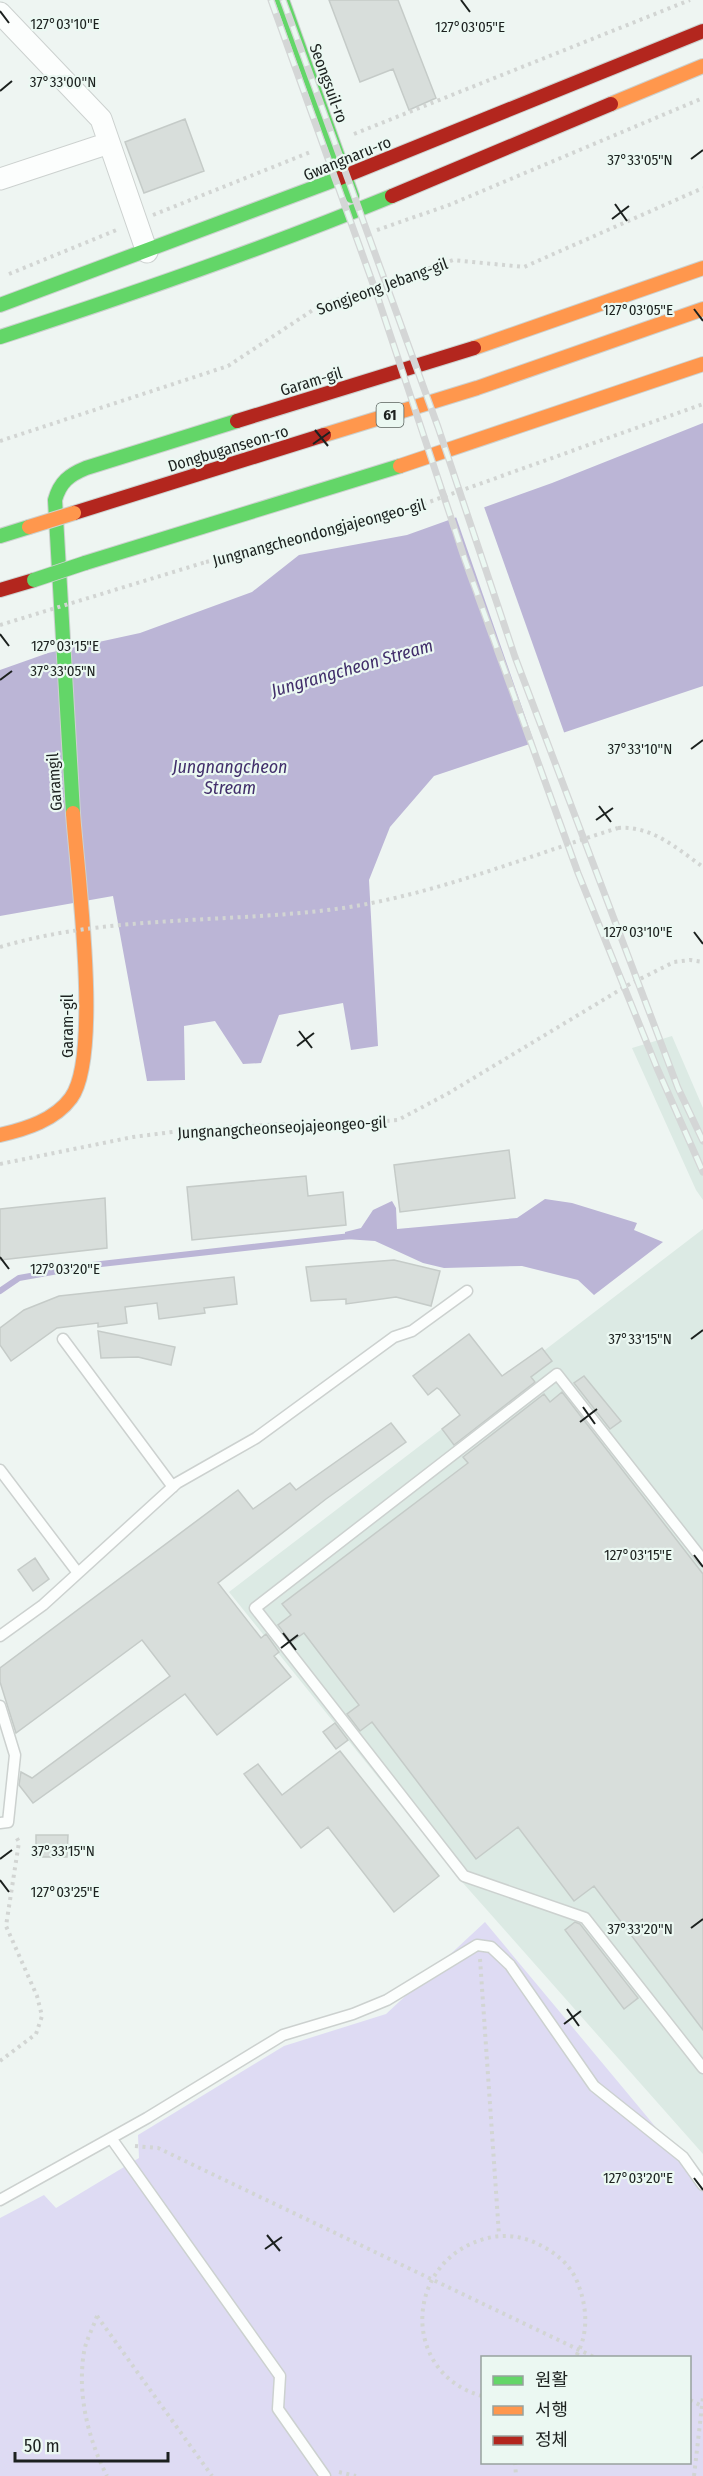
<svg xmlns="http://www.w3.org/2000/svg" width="703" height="2476" font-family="'Fira Sans Condensed','Noto Sans KR',sans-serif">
	<rect width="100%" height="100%" fill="#eef5f2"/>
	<path fill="#dceae4" d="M 672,1036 L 703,1108 L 703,1200 L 696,1190 L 632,1048 Z
		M 703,1229 L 703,2154 L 463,1883 L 229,1592 Z"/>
	<path fill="#dedbf3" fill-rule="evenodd" d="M 485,1922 L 703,2184 L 703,2476 L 0,2476 L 0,2218 L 44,2195 L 56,2208 L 139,2158 L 138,2135 L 284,2046 L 386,2014 ZM 482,2358 L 690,2358 L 690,2462 L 482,2462 Z"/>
	<path fill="#bbb5d6" d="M 703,423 L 703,686 L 434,776 L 390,827 L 369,880 L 378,1046 L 351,1050 L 343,1003 L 279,1015 L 261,1063 L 243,1064 L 215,1021 L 184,1026 L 185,1080 L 147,1081 L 113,896 L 0,916 L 0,670 L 48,653 L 140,633 L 252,592 L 299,555 L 407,535 L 552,483 Z
		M 545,1199 L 572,1203 L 637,1223 L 634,1230 L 663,1242 L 594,1295 L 578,1280 L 522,1266 L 444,1268 L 423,1263 L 375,1241 L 345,1239 L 345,1232 L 361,1228 L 373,1210 L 392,1201 L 396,1208 L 397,1229 L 517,1218 Z"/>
	<path fill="#eef5f2" d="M 483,504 L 565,735 L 535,745 L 455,514 Z"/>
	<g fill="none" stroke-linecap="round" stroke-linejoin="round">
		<path stroke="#bbb5d6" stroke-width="6" d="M 0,1291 L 19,1278 L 92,1265 L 351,1236"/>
	</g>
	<path fill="#d8dedb" stroke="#c5cbc8" stroke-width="1.5" d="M 329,0 L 398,0 L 436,98 L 409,110 L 393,69 L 360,82 Z
		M 185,119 L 204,171 L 144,193 L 125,142 Z
		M 509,1150 L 515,1198 L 400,1212 L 394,1165 Z
		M 306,1176 L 308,1196 L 343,1192 L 346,1225 L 192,1240 L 187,1187 Z
		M 105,1198 L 107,1248 L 0,1260 L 0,1209 Z
		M 394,1260 L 440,1271 L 431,1306 L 396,1297 L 346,1304 L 346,1299 L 311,1301 L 306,1267 Z
		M 234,1277 L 237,1304 L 204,1308 L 205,1313 L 159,1319 L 157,1303 L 125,1307 L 127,1323 L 98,1327 L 98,1323 L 57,1328 L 11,1361 L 0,1345 L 0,1328 L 24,1310 L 59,1296 Z
		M 98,1331 L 175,1347 L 171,1365 L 138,1357 L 101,1358 Z
		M 469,1334 L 502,1376 L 542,1348 L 552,1361 L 531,1377 L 535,1382 L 454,1445 L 442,1429 L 460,1415 L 440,1390 L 437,1388 L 428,1395 L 413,1376 Z
		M 584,1376 L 621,1421 L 610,1429 L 574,1383 Z
		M 562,1392 L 703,1574 L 703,2030 L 594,1886 L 574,1901 L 518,1827 L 476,1859 L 372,1722 L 360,1731 L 347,1714 L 359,1705 L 304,1633 L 291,1642 L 278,1625 L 291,1615 L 282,1604 L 468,1463 L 463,1457 L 544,1394 L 550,1402 Z
		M 391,1423 L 406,1442 L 326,1499 L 218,1583 L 261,1638 L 266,1634 L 279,1652 L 274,1656 L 291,1677 L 217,1735 L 185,1694 L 33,1803 L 19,1785 L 21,1772 L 32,1778 L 170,1676 L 142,1640 L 16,1733 L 0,1682 L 0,1668 L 238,1490 L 253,1509 L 290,1483 L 296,1490 Z
		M 35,1558 L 49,1579 L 33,1591 L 18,1570 Z
		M 335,1723 L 348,1740 L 336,1749 L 323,1732 Z
		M 340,1751 L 439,1876 L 394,1912 L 328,1827 L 301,1848 L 244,1774 L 258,1764 L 282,1795 Z
		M 36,1835 L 68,1835 L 67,1857 L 36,1857 Z
		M 575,1922 L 580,1924 L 638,1998 L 624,2009 L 565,1930 Z"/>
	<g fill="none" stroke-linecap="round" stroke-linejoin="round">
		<defs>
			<path id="lane" d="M 63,1339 L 173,1487
				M 0,1470 L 78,1573
				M 703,1560 L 557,1374 L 255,1608 L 464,1876 L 585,1918 L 703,2068
				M 0,1636 L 43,1605 L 177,1483 L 256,1438 L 394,1337 L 412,1331 L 467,1291
				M 0,1706 L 15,1755 L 8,1822 L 0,1823
				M 111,2138 L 280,2376 L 278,2409 L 325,2476
				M 0,2200 L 147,2118 L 283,2035 L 353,2014 L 387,2000 L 477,1945 L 491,1947 L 510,1965 L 594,2086 L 683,2157 L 703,2185"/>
			<path id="street" d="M 0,13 L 101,119 L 147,252
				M 0,179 L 109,143"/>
			<path id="fast" d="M 282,0 L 352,196
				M 0,305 L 340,178
				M 0,337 C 133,294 263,249 392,196
				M 0,536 L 29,527
				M 85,563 L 400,466
				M 73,813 L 55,500 C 60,482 69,475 86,468 L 237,421"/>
			<path id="slow" d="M 611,104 L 703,66
				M 474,348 L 703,268
				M 324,435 L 477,388 L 703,309
				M 400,466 L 703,364
				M 0,1135 C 26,1129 55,1120 71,1098 C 102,1056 77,871 73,813"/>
			<path id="jam" d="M 340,178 L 703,31
				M 392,196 L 611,104
				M 237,421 L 474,348
				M 74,513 L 324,435
				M 0,590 L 34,580"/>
		</defs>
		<use href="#lane" stroke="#ccd1cf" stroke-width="13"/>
		<use href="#street" stroke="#ccd1cf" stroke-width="23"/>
		<use href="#fast" stroke="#ccd1cf" stroke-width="16"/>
		<use href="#slow" stroke="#ccd1cf" stroke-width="16"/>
		<use href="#jam" stroke="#ccd1cf" stroke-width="16"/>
		<path stroke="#d2d5d3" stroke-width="4" stroke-dasharray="3 4.5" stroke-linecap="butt" d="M 354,134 L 690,0
			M 153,215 L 313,151
			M 377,230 L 449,205 L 703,98
			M 9,274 L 119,229
			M 0,441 L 228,366 L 319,306 L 453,260 L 524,267 L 703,188
			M 206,562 L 316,536 L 401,512 L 703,404
			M 618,828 C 651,825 678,849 703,867
			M 0,1164 L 133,1137 L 180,1131 L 281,1124 L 364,1123 L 398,1120 L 447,1094 L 628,985 L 674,962 L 690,960 L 703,962
			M 480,1959 L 499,2235
			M 0,2061 L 36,2034 L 42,2016 L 37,1996 L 6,1926 L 19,1842 L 15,1835
			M 135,2146 L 158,2148 L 596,2358
			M 97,2316 L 212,2476
			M 97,2316 C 93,2328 86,2340 84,2352 C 77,2394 88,2439 107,2476
			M 482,2396 C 399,2373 404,2258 488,2238 C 504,2234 521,2236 536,2243 C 553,2251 568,2262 576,2279 C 587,2304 590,2333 575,2358
			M 690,2400 L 702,2406
			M 515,2462 L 516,2476
			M 339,2472 L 356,2476
			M 694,2476 L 703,2397"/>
		<use href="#lane" stroke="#fcfefd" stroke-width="10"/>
		<use href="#street" stroke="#fcfefd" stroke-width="21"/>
		<use href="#fast" stroke="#63d668" stroke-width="14"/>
		<use href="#slow" stroke="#ff974d" stroke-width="14"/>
		<use href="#jam" stroke="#b3261e" stroke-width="14"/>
		<defs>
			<path id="rail" d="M 271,0 L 377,295 L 465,560 L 578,873 L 657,1068 L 703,1172
				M 283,0 L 438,427 L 515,657 L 678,1088 L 703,1141"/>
		</defs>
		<use href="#rail" stroke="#d4d6d6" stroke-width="7"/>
		<use href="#rail" stroke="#ebf8f2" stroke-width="4.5" stroke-dasharray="14" stroke-linecap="butt"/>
		<defs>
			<path id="fast-bridge" d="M 34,580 L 85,563"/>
			<path id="slow-bridge" d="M 29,527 L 74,513"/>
		</defs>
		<use href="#fast-bridge" stroke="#ccd1cf" stroke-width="16" stroke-linecap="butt"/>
		<use href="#slow-bridge" stroke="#ccd1cf" stroke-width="16" stroke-linecap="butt"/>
		<path stroke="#d2d5d3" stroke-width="4" stroke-dasharray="3 4.5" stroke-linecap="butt" d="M 0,625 L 206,562
			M 0,947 C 111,914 229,924 343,908 C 437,894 528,856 618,828"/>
		<use href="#fast-bridge" stroke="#63d668" stroke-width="14"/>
		<use href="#slow-bridge" stroke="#ff974d" stroke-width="14"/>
	</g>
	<path fill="none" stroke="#1c211f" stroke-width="2" d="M 461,0 L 470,12M 0,11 L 9,23M 0,91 L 12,81M 691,159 L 703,150M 615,204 L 627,221M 612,219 L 629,206M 694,309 L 703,321M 315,430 L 328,446M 313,444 L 330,432M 0,634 L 9,646M 0,680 L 12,671M 691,749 L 703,740M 599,806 L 611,822M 596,820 L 613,808M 694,932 L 703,944M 299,1031 L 312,1048M 297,1046 L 314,1033M 0,1257 L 9,1269M 691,1339 L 703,1330M 583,1407 L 595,1424M 580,1422 L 597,1409M 694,1555 L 703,1567M 283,1633 L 296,1650M 281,1648 L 298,1635M 0,1859 L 12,1850M 0,1880 L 9,1892M 691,1928 L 703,1919M 567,2009 L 579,2026M 564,2024 L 581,2011M 694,2178 L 703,2190M 267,2235 L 280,2251M 265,2249 L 282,2237"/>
	<g text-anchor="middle" stroke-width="4.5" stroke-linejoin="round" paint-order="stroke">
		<rect fill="#ebf8f2" stroke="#5a625e" stroke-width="1.5" x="376.5" y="403" width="27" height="24" rx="4.5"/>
		<g font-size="15" font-weight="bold" fill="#1c211f">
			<text x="390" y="420">61</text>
		</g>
		<g font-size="16" fill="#1c211f" stroke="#ebf8f2">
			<text transform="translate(329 83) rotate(70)" y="6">Seongsuil-ro</text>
			<text transform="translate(347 158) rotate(-22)" y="6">Gwangnaru-ro</text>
			<text transform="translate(382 286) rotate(-20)" y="6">Songjeong Jebang-gil</text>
			<text transform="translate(311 381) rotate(-17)" y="6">Garam-gil</text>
			<text transform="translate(228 448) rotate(-17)" y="6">Dongbuganseon-ro</text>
			<text transform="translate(319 532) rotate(-15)" y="6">Jungnangcheondongjajeongeo-gil</text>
			<text transform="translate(54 782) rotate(-94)" y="6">Garamgil</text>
			<text transform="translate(67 1026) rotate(-90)" y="6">Garam-gil</text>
			<text transform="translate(282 1127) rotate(-3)" y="6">Jungnangcheonseojajeongeo-gil</text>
		</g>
		<g font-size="18" font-style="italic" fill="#422f6b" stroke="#ebf8f2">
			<text transform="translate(352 668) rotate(-16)" y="6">Jungrangcheon Stream</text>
			<text x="230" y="773">Jungnangcheon<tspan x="230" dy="21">Stream</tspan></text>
		</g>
	</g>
	<g font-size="15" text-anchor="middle" fill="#1c211f" stroke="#ebf8f2" stroke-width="4.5" stroke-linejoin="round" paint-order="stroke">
		<text x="65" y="29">127°03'10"E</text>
		<text x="470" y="32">127°03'05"E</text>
		<text x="63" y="87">37°33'00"N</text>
		<text x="640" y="165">37°33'05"N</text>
		<text x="638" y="315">127°03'05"E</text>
		<text x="65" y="651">127°03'15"E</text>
		<text x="63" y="676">37°33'05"N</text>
		<text x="640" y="754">37°33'10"N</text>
		<text x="638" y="937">127°03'10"E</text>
		<text x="65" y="1274">127°03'20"E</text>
		<text x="640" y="1344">37°33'15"N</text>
		<text x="638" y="1560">127°03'15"E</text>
		<text x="63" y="1856">37°33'15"N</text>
		<text x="65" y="1897">127°03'25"E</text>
		<text x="640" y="1934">37°33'20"N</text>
		<text x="638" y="2183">127°03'20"E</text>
	</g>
	<rect x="481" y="2356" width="210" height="108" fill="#ebf8f2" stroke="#98a29e" stroke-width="1.5"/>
	<rect x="493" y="2376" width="30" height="9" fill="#63d668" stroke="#98a29e" stroke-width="1.5"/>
	<text x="535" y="2386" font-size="18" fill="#1c211f">원활</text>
	<rect x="493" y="2406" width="30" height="9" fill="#ff974d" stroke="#98a29e" stroke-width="1.5"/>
	<text x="535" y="2416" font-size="18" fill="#1c211f">서행</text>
	<rect x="493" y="2436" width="30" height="9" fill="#b3261e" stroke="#98a29e" stroke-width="1.5"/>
	<text x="535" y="2446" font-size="18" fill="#1c211f">정체</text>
	<path d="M15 2452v9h153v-9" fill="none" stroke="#1c211f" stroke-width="3"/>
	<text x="24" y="2452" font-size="18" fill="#1c211f" stroke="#ebf8f2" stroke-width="4.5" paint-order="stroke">50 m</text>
</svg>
